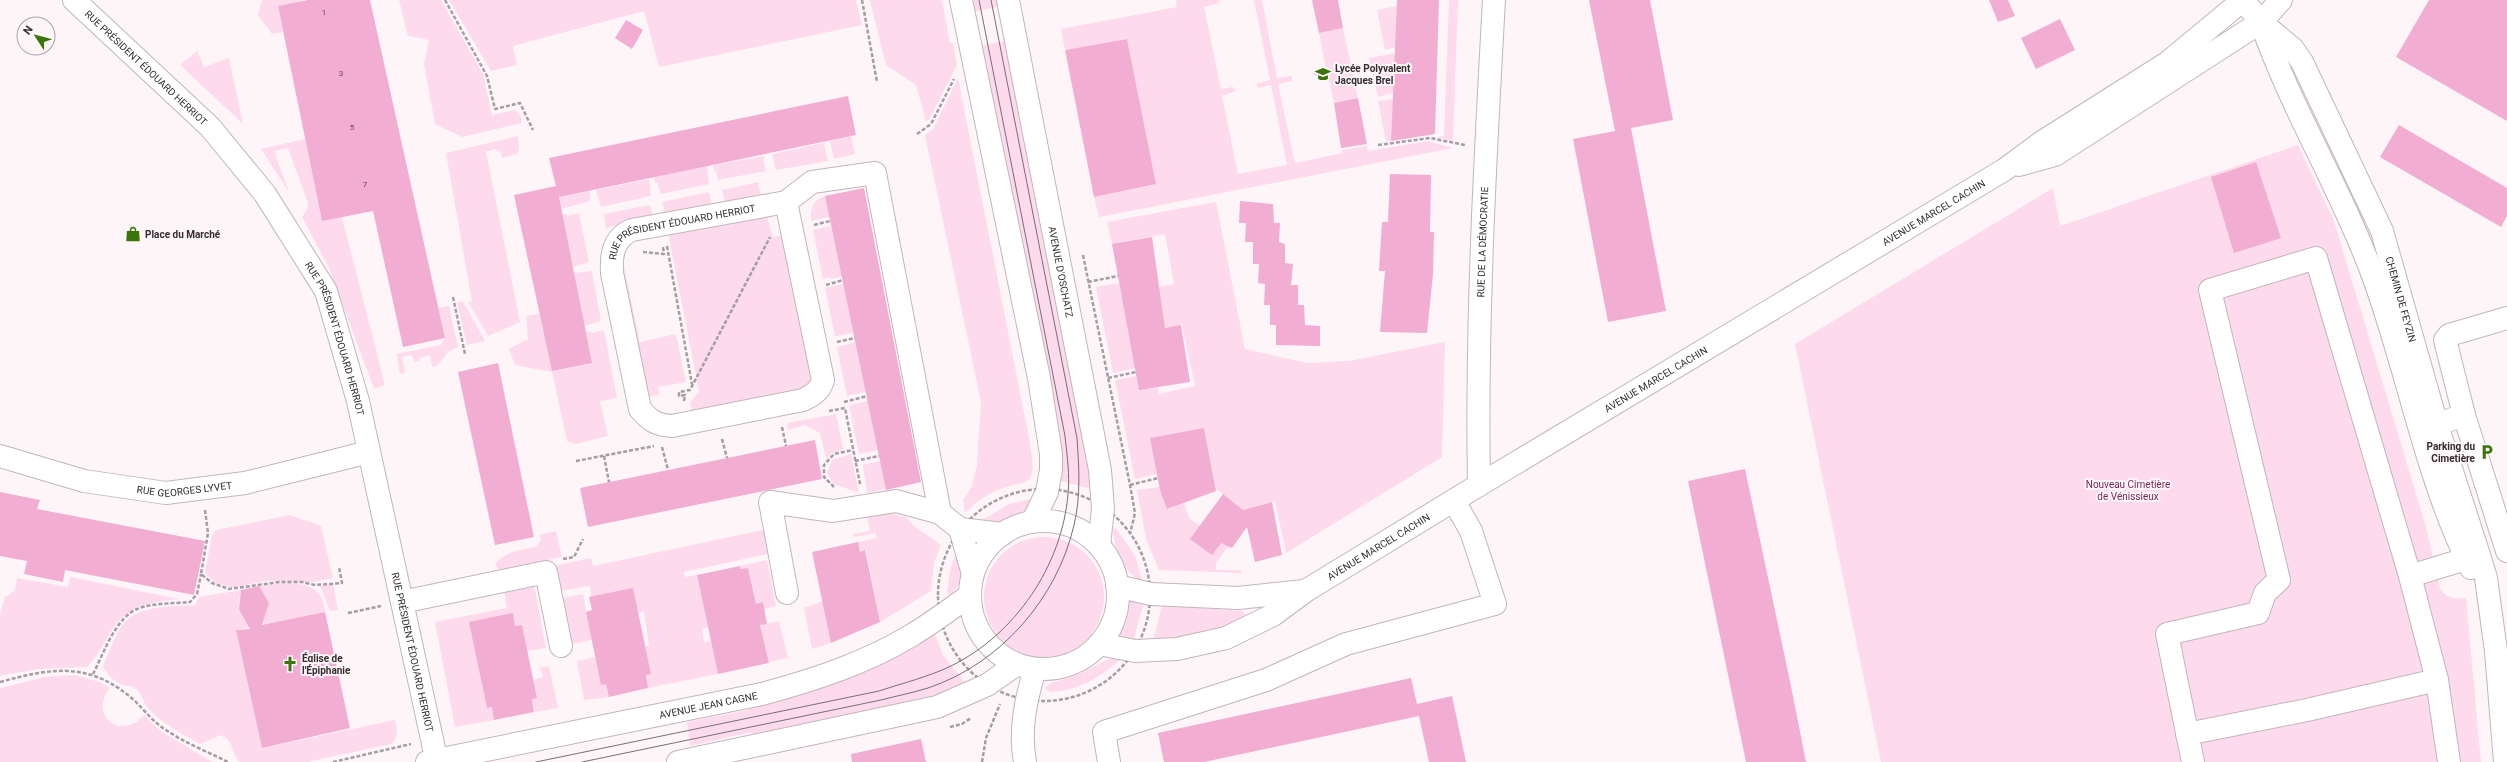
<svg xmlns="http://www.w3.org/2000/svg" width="2507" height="762" font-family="Roboto,sans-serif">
	<rect width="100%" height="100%" fill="#fef5f9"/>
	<path fill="#fddaec" d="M 262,0 L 301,0 L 301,2 L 278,6 L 283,32 L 272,34 L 258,15 Z
		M 399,0 L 441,0 L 483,74 L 492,115 L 515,110 L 520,114 L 522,123 L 462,137 L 435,124 L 424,64 L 429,40 L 408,36 Z
		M 449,0 L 856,0 L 862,25 L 659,67 L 644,11 L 513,46 L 517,65 L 491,71 Z
		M 870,0 L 942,0 L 950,43 L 953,43 L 957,65 L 929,120 L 926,121 L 916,85 L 886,65 Z
		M 971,0 L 1000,0 L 1001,6 L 973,12 Z
		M 1176,0 L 1219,0 L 1219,3 L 1204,7 L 1221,89 L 1233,87 L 1236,91 L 1222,96 L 1238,174 L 1287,165 L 1271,85 L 1258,88 L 1256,84 L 1270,80 L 1254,0 L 1262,0 L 1277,78 L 1292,76 L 1292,81 L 1278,84 L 1295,163 L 1342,153 L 1342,150 L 1367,146 L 1368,151 L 1428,141 L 1453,148 L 1099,217 L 1094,197 L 1156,184 L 1127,39 L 1065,50 L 1061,29 L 1177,7 Z
		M 1449,0 L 1458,0 L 1453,141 L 1436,137 L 1444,136 Z
		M 1397,6 L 1395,47 L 1385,50 L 1377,10 Z
		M 1343,28 L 1358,98 L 1334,103 L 1328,74 L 1314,76 L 1312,72 L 1326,68 L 1319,33 Z
		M 1008,40 L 1094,490 L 1058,480 L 980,46 Z
		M 197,51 L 204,67 L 229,58 L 243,124 L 180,65 Z
		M 1395,53 L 1393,93 L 1378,97 L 1369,58 Z
		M 958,78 L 1029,438 C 1030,448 1036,470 1030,478 C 1027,483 1018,484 1013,485 C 994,490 978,499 965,513 L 963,501 L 972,486 L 977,466 L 981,402 L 925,135 L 933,129 Z
		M 1393,99 L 1391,141 L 1386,141 L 1378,101 Z
		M 518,136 L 519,148 L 517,154 L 502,158 L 500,151 L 497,152 L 496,149 L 486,152 L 520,322 L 488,336 L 468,302 L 472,301 L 446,153 Z
		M 851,136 L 855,154 L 834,159 L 830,141 Z
		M 305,139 L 322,221 L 342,217 L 385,385 L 374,389 L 329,268 L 302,217 L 307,210 L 308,203 L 288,148 L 274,151 L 289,192 L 261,149 Z
		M 824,143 L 828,161 L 776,170 L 772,154 Z
		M 2298,145 L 2334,221 L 2426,527 L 2440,588 C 2446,599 2455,599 2466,598 L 2481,762 L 1881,762 L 1795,344 L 2053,188 L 2060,226 Z
		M 765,156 L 763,159 L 766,171 L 718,180 L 716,171 L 714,171 L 713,165 Z
		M 707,166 L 709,184 L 661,194 L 657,182 L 655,182 L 654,177 Z
		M 649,179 L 651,196 L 601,207 L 596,190 Z
		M 758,182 L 761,196 L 725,204 L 722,190 Z
		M 590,191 L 590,201 L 561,209 L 559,197 Z
		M 709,192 L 712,206 L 666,216 L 662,202 Z
		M 825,196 L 830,217 L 811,221 C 810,208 813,200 825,196 Z
		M 1216,202 L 1245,349 L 1307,363 L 1349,361 L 1445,342 L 1442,457 L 1286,553 L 1275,501 L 1243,510 L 1216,489 L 1204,428 L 1157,474 L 1135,479 L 1115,380 L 1136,376 L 1139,389 L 1158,388 L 1159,394 L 1195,386 L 1182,325 L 1165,328 L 1158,287 L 1174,284 L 1165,234 L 1112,244 L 1107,222 Z
		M 650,205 L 653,217 L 606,228 L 604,214 Z
		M 765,209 L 773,237 L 787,234 L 815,371 L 810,388 L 693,417 L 690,403 L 699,391 L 667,228 Z
		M 579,213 L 589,262 L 573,267 L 562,214 L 567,214 L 567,216 Z
		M 831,226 L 842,277 L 830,279 L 829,277 L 823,279 L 813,230 Z
		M 624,267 L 640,342 L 676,334 L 686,382 L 658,387 L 659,395 L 645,397 L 617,269 Z
		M 592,271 L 601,321 L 584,326 L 574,273 Z
		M 1119,283 L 1136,368 L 1113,373 L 1096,287 Z
		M 844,284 L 854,333 L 835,336 L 825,288 Z
		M 463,301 L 485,341 L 467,345 L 457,303 Z
		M 449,306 L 458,347 L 448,352 L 437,366 L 432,367 L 430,355 L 419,358 L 420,361 L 414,362 L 412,355 L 402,357 L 405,373 L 400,374 L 397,354 L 441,345 L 445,337 L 438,308 Z
		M 539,314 L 553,371 L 592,363 L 586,332 L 591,331 L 591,333 L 604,330 L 617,398 L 600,401 L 608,436 L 576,444 L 567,441 L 552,372 L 515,365 L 509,349 L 528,339 L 526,316 Z
		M 856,342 L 866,392 L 847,396 L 837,347 Z
		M 868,401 L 878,450 L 859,454 L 849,405 Z
		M 836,414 L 843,449 L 831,454 L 826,459 L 820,433 L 805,425 L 788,430 L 787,423 Z
		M 851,454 L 859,493 L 834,484 L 827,473 L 832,460 Z
		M 880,461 L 886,489 L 867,493 L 863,465 Z
		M 1160,487 L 1167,509 L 1184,503 L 1189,518 L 1230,547 L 1226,549 L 1216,563 L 1216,570 L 1241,570 L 1241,573 L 1159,570 L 1146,539 L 1137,490 Z
		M 1037,498 L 1023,513 L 999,524 L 981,521 L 1009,504 Z
		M 890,513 L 906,517 L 914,526 L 941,545 L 934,563 L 931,591 L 880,622 L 866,550 L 860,552 L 858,542 L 877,538 L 875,533 L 854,537 L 853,534 L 870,531 L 867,515 Z
		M 290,515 L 321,526 L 333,578 L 313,582 L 266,581 L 232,588 L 214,582 L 205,573 L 212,535 L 216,530 Z
		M 1116,528 L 1135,556 L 1143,583 C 1124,573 1114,550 1113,529 Z
		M 767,529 L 772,553 L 684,572 L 685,577 L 697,575 L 708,627 L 702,629 L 704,642 L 711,641 L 718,674 L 648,688 L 646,675 L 651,674 L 645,646 L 649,646 L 644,612 L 638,613 L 591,597 L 590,586 L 560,591 L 550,567 L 591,558 L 593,566 Z
		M 556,531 L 562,557 L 499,570 L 495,564 C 506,551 520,550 536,547 L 541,540 L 539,535 Z
		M984 597a60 60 0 1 1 120 0a60 60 0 1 1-120 0Z
		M 957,549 C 961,567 966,581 950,595 L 947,593 L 950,571 Z
		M 767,560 L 776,606 L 764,609 L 763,602 L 756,604 L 748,568 L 740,569 L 739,566 Z
		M 70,577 L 179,599 C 146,603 125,605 108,637 C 101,648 96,658 87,667 L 39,669 L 0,676 L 0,616 L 5,596 L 8,596 L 15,590 L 17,578 L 68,587 Z
		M 284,583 C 305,583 324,587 325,612 L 264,625 L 259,586 Z
		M 333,584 L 338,610 L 330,611 L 320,586 Z
		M 534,584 L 546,648 L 527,651 L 522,625 L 515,626 L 512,613 L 486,680 L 481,681 L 487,708 L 492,707 L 494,720 L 455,727 L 435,622 L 507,608 L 504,591 Z
		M 241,590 C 238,605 235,610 251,618 L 252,627 L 236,630 L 262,748 L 395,720 C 397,730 399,738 391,744 L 307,762 L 239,762 C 231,751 234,741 221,735 L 200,744 C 181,733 162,724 147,707 C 143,702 142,694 136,689 C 131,685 128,686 122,685 C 114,682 106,673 103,666 C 108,654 113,641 119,630 C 133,604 170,607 195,605 L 199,597 Z
		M 583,594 L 592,640 L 567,645 L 558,599 Z
		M 1129,597 L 1144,601 L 1134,639 L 1121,640 L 1119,637 L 1127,618 Z
		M 823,601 L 831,643 L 812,649 L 804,608 Z
		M 1162,605 L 1242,611 L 1246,616 L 1243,622 L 1184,640 L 1151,642 L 1156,630 Z
		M 779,621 L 788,658 L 769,662 L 760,625 Z
		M 934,632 L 943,655 L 968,686 L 952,696 L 753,739 L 751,732 L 690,746 L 687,722 L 748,710 L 747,704 Z
		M 1121,656 L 1119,661 C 1098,678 1078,691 1050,692 L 1045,688 C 1052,680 1062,681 1071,677 C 1088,672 1102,659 1121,656 Z
		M 595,657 L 601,685 L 606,684 L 609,697 L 584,700 L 577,661 Z
		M 549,666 L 558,708 L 535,712 L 532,699 L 537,698 L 533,680 L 543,677 L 540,668 Z
		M 74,675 L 100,682 L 110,688 C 88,714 120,742 144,715 L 159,730 L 212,762 L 0,762 L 0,688 L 45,677 Z"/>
	<path fill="#f1add2" d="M 308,0 L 370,0 L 445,338 L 403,347 L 373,211 L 322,221 L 278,6 Z
		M 1312,0 L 1338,0 L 1343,28 L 1319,33 Z
		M 1397,0 L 1439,0 L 1435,134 L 1391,141 Z
		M 1589,0 L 1650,0 L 1673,120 L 1631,128 L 1666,311 L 1608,322 L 1573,139 L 1615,131 Z
		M 1989,0 L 2008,0 L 2015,16 L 1998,22 Z
		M 2429,0 L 2507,0 L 2507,121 L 2396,57 Z
		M 2060,19 L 2075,50 L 2036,69 L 2021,38 Z
		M 626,20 L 643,30 L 632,49 L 615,38 Z
		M 1127,39 L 1156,184 L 1094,197 L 1065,50 Z
		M 848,96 L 856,135 L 559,197 L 592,363 L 552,371 L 514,195 L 556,186 L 549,158 Z
		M 1358,98 L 1367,144 L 1341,148 L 1334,103 Z
		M 2399,125 L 2507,188 L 2507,216 L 2501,227 L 2380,157 Z
		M 2256,162 L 2281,238 L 2234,253 L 2211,177 Z
		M 1390,174 L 1431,175 L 1430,232 L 1434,232 L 1433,274 L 1427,333 L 1380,332 L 1385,271 L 1379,271 L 1382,222 L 1388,222 Z
		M 864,188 L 921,482 L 886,490 L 825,196 Z
		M 1240,201 L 1273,204 L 1274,223 L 1280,223 L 1279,242 L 1285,244 L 1285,263 L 1293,264 L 1291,285 L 1298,285 L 1298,305 L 1304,305 L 1305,325 L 1320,326 L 1320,346 L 1276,345 L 1276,325 L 1270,325 L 1270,305 L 1264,305 L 1265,284 L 1258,283 L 1259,264 L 1253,264 L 1253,242 L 1245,242 L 1246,223 L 1239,223 Z
		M 1152,237 L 1165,328 L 1181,325 L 1190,382 L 1139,390 L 1112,244 Z
		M 498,363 L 534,537 L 495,545 L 458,372 Z
		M 1204,428 L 1216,491 L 1167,509 L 1160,490 L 1150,438 Z
		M 815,440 L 822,479 L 588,527 L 580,488 Z
		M 1745,469 L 1791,686 L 1806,762 L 1746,762 L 1688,481 Z
		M 0,492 L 40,500 L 37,509 L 205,541 L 194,595 L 65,570 L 63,582 L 24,574 L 27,561 L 0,556 Z
		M 1223,494 L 1243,510 L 1272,502 L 1282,555 L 1255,562 L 1247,527 L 1232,548 L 1221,543 L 1212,555 L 1190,539 Z
		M 858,542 L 860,552 L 865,550 L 880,622 L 831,643 L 812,552 Z
		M 740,566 L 740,569 L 748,568 L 756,604 L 763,602 L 767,624 L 760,625 L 769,663 L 718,674 L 697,575 Z
		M 259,586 L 269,603 L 262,625 L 325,612 L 350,728 L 262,748 L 236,630 L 250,629 L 239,609 L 241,590 Z
		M 633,588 L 651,674 L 646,675 L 648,688 L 609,697 L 606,684 L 601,685 L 586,612 L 592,610 L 589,597 Z
		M 513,613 L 515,626 L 522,625 L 537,698 L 532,699 L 534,712 L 494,720 L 492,707 L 487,708 L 469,622 Z
		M 1411,678 L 1417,704 L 1452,696 L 1466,762 L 1429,762 L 1419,716 L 1204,762 L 1164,762 L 1158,733 Z
		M 921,739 L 926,762 L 852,762 L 851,754 Z"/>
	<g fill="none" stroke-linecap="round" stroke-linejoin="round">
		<defs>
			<g id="minor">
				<path id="s1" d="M 74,0 L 210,127 L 265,194 L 326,291 L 358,401 L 437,762"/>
				<path d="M 961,0 L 1039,378 L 1051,454 L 1051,470 L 1047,492 L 1033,521"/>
				<path id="s2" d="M 1008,0 L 1100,470 L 1103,509 L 1099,545"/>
				<path id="s3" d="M 2243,0 L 2261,22 L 2293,49 L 2302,62 L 2382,231 L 2437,425 L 2479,555 L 2486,578 L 2496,651 L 2505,762"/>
				<path d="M 2261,22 C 2291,109 2340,187 2372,273 C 2408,370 2425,476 2471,568"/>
				<path d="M 2019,165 L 2055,155 L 2261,22 L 2281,0"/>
				<path id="s4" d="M 786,202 L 823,380 C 820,391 813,395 803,400 L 672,426 C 656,425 649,420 640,409 L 612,273 C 611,255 613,238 632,230 L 786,202 L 812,182 L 875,173 L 940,513"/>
				<path d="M 2464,415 L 2507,551"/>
				<path d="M 2424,429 L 2464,415 L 2445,340 L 2449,335 L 2507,318"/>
				<path id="s5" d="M 0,456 L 84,481 L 166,493 L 245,483 L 369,452"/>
				<path id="s6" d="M 1479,485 C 1476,323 1485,162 1494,0"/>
				<circle cx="1044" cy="595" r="74"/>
				<path d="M 973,574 L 960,529 L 1003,534"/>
				<path d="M 2410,576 L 2437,680 L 2449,762"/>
				<path d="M 1117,586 L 1151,594 L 1238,598 L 1304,591"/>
				<path d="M 787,593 L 770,502 L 833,511 L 896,501 L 940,513 L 960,529"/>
				<path d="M 402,602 L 546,572 L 561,646"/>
				<path id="s7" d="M 1099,644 L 1135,651 L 1177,649 L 1226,638 L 1273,615 L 1307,590 L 1479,485 L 2004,170 L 2042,142 L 2167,63 L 2243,0"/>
				<path d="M 2187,734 L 2307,710 L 2437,680"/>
				<path id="s8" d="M 427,762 L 762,694 C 814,680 866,663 912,635 C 932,623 951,609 970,595"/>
				<path d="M 678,762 L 937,707 L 987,685 L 1017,664"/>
				<path d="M 1025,762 C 1019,730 1026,699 1035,669"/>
				<path d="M 1109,762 L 1104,732 L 1266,680 L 1346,644 L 1495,604 L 1471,531 L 1454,501"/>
				<path d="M 2193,762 L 2167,634 L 2258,613 L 2265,593 L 2279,580 L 2210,290 L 2316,258 L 2410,576 L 2479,555"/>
			</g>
		</defs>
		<use href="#minor" stroke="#c2b5bc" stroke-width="24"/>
		<path stroke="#a49da1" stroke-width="2.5" stroke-dasharray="4 2" stroke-linecap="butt" d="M 445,0 L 487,76 L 495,109 L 520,103 L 533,130
			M 862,0 L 877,82
			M 917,134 L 931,124 L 954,79
			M 1378,145 L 1430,138 L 1465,145
			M 814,225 L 830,221
			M 667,246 L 692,384
			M 643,252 L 664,254 L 663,247
			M 1083,255 L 1130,485 L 1135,513 L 1130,534
			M 1088,282 L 1118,276
			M 826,285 L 843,280
			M 453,297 L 465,354
			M 837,342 L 855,338
			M 1108,378 L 1136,372
			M 684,401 L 685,395 L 679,396 L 679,392 L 690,390 L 770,237
			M 844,402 L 867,396
			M 829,411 L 845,408 L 860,484
			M 782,427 L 786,446
			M 722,439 L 727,458
			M 662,447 L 668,470
			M 604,456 L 609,482
			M 576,461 L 654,446
			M 855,461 L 879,456
			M 1130,485 L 1158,478
			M 834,487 L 824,477 L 824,465 L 834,454 L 853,450
			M938 595a106 106 0 1 1 212 0a106 106 0 1 1-212 0Z
			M 205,510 L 208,533 L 201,574 L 212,583 L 229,589 L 280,582 L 302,582 L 315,585 L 342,583 L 339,567
			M 563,559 L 574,557 L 583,539
			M 348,613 L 381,606
			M 93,674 C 103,655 112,627 130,613 C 145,602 172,604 190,602 L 197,594 L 201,574
			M 0,682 C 48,669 85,661 128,695 C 141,705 151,721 166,730 C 185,743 208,752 228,762
			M 950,727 L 962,724 L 971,718
			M 333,762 L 411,744
			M 982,762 L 986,738 L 1000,704"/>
		<use href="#minor" stroke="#fff" stroke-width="22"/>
		<path stroke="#767073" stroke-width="1" d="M 536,762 L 879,691 C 903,683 928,677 951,666 C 1016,634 1062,565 1068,494 C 1070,475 1067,455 1065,436 L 979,0
			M 582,762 L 881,700 C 896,696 912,693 928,688 C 1000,664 1057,599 1074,525 C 1081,496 1079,467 1077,438 L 991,0"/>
	</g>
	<defs>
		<symbol id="school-bare" viewBox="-9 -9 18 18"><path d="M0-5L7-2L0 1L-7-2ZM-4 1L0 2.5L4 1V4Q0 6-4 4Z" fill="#3a7509" stroke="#fef5f9" stroke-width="2.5" paint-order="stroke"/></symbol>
		<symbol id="shop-bare" viewBox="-9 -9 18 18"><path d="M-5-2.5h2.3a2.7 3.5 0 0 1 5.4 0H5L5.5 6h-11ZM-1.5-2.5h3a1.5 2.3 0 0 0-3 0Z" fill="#3a7509" stroke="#fef5f9" stroke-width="2.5" paint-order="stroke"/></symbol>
		<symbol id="parking-bare" viewBox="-9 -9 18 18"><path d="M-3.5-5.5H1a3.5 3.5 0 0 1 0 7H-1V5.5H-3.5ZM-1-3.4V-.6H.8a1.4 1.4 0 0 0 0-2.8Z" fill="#3a7509" stroke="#fef5f9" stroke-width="2.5" paint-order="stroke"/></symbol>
		<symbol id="church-bare" viewBox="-9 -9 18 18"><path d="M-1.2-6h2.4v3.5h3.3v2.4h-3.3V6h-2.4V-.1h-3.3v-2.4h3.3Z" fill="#3a7509" stroke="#fef5f9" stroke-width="2.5" paint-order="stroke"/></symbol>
	</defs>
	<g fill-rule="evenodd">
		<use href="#school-bare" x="1312" y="63" width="22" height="22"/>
		<use href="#shop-bare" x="122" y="223" width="22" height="22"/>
		<use href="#parking-bare" x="2476" y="441" width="22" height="22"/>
		<use href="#church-bare" x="279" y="653" width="22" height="22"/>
	</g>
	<g text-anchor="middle" stroke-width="4" stroke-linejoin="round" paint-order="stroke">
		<g font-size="8" fill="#624d58">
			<text x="324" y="15">1</text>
			<text x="341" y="76">3</text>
			<text x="352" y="130">5</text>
			<text x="365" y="187">7</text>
		</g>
		<g font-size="10" fill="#322d30" stroke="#fef5f9">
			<text dy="4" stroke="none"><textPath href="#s1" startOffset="99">RUE PRÉSIDENT ÉDOUARD HERRIOT</textPath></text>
			<text dy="4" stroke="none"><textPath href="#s7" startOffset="955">AVENUE MARCEL CACHIN</textPath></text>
			<text dy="4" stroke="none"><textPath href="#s4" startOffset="616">RUE PRÉSIDENT ÉDOUARD HERRIOT</textPath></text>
			<text dy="4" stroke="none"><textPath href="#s6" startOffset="243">RUE DE LA DÉMOCRATIE</textPath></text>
			<text dy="4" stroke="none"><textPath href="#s2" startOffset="277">AVENUE D'OSCHATZ</textPath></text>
			<text dy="4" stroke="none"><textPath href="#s3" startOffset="344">CHEMIN DE FEYZIN</textPath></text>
			<text dy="4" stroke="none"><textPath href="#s1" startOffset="435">RUE PRÉSIDENT ÉDOUARD HERRIOT</textPath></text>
			<text dy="4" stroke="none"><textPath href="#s7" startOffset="631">AVENUE MARCEL CACHIN</textPath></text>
			<text dy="4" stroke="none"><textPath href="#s5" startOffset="189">RUE GEORGES LYVET</textPath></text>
			<text dy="4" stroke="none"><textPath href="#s7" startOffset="307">AVENUE MARCEL CACHIN</textPath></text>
			<text dy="4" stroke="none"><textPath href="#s1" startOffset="759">RUE PRÉSIDENT ÉDOUARD HERRIOT</textPath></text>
			<text dy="4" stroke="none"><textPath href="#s8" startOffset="287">AVENUE JEAN CAGNE</textPath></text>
		</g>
		<g font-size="10" font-weight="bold" fill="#322d30" stroke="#fef5f9" text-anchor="start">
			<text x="1335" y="72">Lycée Polyvalent<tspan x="1335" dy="12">Jacques Brel</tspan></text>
			<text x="145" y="238">Place du Marché</text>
			<text x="2475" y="450" text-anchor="end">Parking du<tspan x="2475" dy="12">Cimetière</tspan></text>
			<text x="302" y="662">Église de<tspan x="302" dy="12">l'Épiphanie</tspan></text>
		</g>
		<g font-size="10" fill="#762959" stroke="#fef5f9">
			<text x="2128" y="488">Nouveau Cimetière<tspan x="2128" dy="12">de Vénissieux</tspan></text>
		</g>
	</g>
	<g transform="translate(36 36) rotate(306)"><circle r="19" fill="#fef5f9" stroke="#aca5a9"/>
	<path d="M0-3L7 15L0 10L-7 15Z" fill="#3a7509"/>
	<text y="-6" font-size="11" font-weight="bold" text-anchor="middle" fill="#322d30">N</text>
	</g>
</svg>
